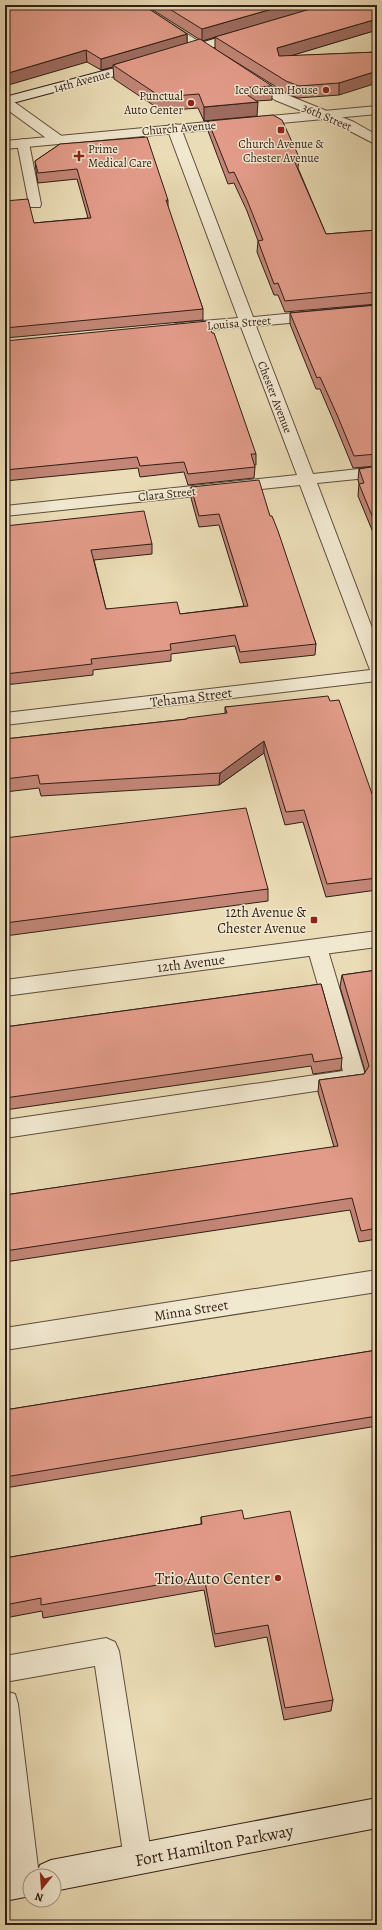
<svg xmlns="http://www.w3.org/2000/svg" width="382" height="1930" font-family="Alegreya,serif">
	<rect width="100%" height="100%" fill="#eadcb6"/>
	<filter id="stains"><feTurbulence type="fractalNoise" baseFrequency=".005" numOctaves="4"/><feColorMatrix values="0 0 0 0 .2 0 0 0 0 .09 0 0 0 0 .02 0 0 0 .5 -.17"/></filter>
	<radialGradient id="worn" r=".72"><stop offset=".6" stop-color="#630" stop-opacity="0"/><stop offset="1" stop-color="#630" stop-opacity=".3"/></radialGradient>
	<g fill="none" stroke-linecap="round" stroke-linejoin="round">
		<defs>
			<path id="service" d="M 23,139 L 29,143 L 41,204 L 40,207 L 30,207 L 29,204 L 17,143 Z
				M 317,940 L 324,942 L 327,947 L 366,1078 L 362,1084 L 5,1138 L 5,1120 L 343,1071 L 307,947 L 310,942 Z
				M 106,1638 L 115,1642 L 119,1651 L 152,1859 L 148,1869 L 138,1873 L 128,1869 L 124,1859 L 95,1666 L 5,1682 L 5,1656 Z
				M 5,1691 L 15,1694 L 18,1704 L 39,1876 L 30,1876 L 30,1893 L 25,1895 L 15,1891 L 11,1881 L 5,1829 Z"/>
			<path id="minor" d="M 128,5 L 142,5 L 223,57 L 217,61 L 213,60 Z
				M 248,73 L 285,94 L 354,122 L 377,135 L 377,145 L 344,128 L 275,100 L 243,80 L 242,77 L 243,74 Z
				M 5,98 L 10,99 L 63,137 L 65,140 L 63,143 L 53,143 L 5,108 Z
				M 174,124 L 179,125 L 181,128 L 253,317 L 377,305 L 377,315 L 256,326 L 313,474 L 377,467 L 377,477 L 317,483 L 377,641 L 377,681 L 5,725 L 5,713 L 370,670 L 300,485 L 5,516 L 5,506 L 297,475 L 241,327 L 179,333 L 174,331 L 171,328 L 174,325 L 179,323 L 238,318 L 167,128 L 169,125 Z
				M 377,931 L 377,947 L 5,996 L 5,980 Z
				M 377,1270 L 377,1292 L 5,1350 L 5,1328 Z"/>
			<path id="tertiary" d="M 377,106 L 377,114 L 5,149 L 5,141 Z"/>
			<path id="secondary" d="M 245,30 L 251,34 L 249,37 L 180,57 L 174,53 L 176,50 Z
				M 141,61 L 145,62 L 147,65 L 145,68 L 5,105 L 5,97 Z
				M 377,1798 L 377,1828 L 54,1891 L 54,1876 L 30,1876 L 30,1896 L 5,1901 L 5,1869 L 30,1864 L 39,1868 L 40,1865 L 51,1860 Z"/>
		</defs>
		<use href="#service" stroke="#5e4e3e" stroke-width="2"/>
		<use href="#minor" stroke="#5e4e3e" stroke-width="2"/>
		<use href="#tertiary" stroke="#5e4e3e" stroke-width="2"/>
		<use href="#secondary" stroke="#301e16" stroke-width="2"/>
		<use href="#service" fill="#f1e8d0" fill-rule="evenodd"/>
		<use href="#minor" fill="#f1e8d0" fill-rule="evenodd"/>
		<use href="#tertiary" fill="#f1e8d0" fill-rule="evenodd"/>
		<use href="#secondary" fill="#f1e8d0" fill-rule="evenodd"/>
	</g>
	<path fill="#c28576" stroke="#301e16" d="M 5,5 L 187,34 L 187,43 L 272,86 L 272,100 L 256,101 L 204,121 L 198,108 L 162,111 L 114,79 L 113,67 L 101,70 L 87,62 Z
		M 145,5 L 377,5 L 377,30 L 289,56 L 377,52 L 339,95 L 298,98 L 286,93 L 215,49 L 215,37 L 267,22 L 202,41 Z
		M 208,121 L 299,157 L 298,168 L 326,234 L 377,230 L 377,304 L 285,312 L 278,295 L 274,295 L 257,252 L 258,241 L 247,211 L 234,183 L 228,184 L 208,131 Z
		M 60,144 L 168,200 L 168,208 L 203,309 L 203,320 L 5,338 L 5,201 L 34,223 L 88,218 L 77,179 L 38,183 L 36,171 L 35,161 Z
		M 377,305 L 377,466 L 353,468 L 337,429 L 320,389 L 316,389 L 290,324 L 290,313 Z
		M 5,341 L 256,454 L 256,465 L 254,465 L 255,467 L 254,478 L 188,485 L 184,472 L 140,477 L 138,468 L 5,481 Z
		M 377,466 L 377,542 L 358,496 L 359,484 L 358,480 L 359,469 Z
		M 191,487 L 270,516 L 316,644 L 315,655 L 240,663 L 235,646 L 171,654 L 171,661 L 93,670 L 93,675 L 5,685 L 5,526 L 152,544 L 152,554 L 94,560 L 106,609 L 180,614 L 244,606 L 219,525 L 199,527 L 191,498 Z
		M 330,701 L 377,808 L 377,890 L 326,897 L 303,822 L 285,825 L 264,753 L 219,785 L 41,796 L 39,788 L 5,792 L 5,739 L 187,719 L 225,714 L 225,707 Z
		M 5,838 L 268,889 L 268,901 L 5,936 Z
		M 377,970 L 377,1239 L 359,1242 L 350,1210 L 5,1262 L 5,1195 L 334,1147 L 318,1092 L 319,1080 L 364,1074 L 365,1071 L 340,987 L 342,975 Z
		M 321,984 L 342,1058 L 341,1070 L 313,1074 L 311,1066 L 5,1110 L 5,1027 Z
		M 377,1350 L 377,1426 L 5,1488 L 5,1410 Z
		M 201,1517 L 244,1519 L 333,1700 L 331,1711 L 284,1720 L 267,1637 L 215,1647 L 204,1590 L 43,1618 L 42,1611 L 5,1618 L 5,1558 L 201,1524 Z"/>
	<path fill="#9e6c60" stroke="#301e16" d="M 286,5 L 325,5 L 202,41 L 202,29 Z
		M 377,19 L 377,30 L 277,60 L 277,48 Z
		M 187,34 L 187,45 L 113,65 L 113,67 L 101,70 L 101,59 Z
		M 86,50 L 87,62 L 5,86 L 5,74 Z
		M 377,71 L 377,83 L 339,95 L 339,83 Z
		M 258,102 L 257,116 L 204,121 L 204,107 Z
		M 264,741 L 264,753 L 219,785 L 220,773 Z"/>
	<path fill="#e29b89" stroke="#301e16" d="M 5,5 L 143,5 L 187,34 L 101,59 L 86,50 L 5,74 Z
		M 163,5 L 286,5 L 202,29 Z
		M 324,5 L 377,5 L 377,19 L 277,48 L 279,56 L 377,52 L 377,71 L 339,83 L 299,86 L 286,81 L 215,37 Z
		M 200,39 L 272,86 L 237,88 L 258,102 L 204,107 L 199,94 L 161,97 L 113,65 Z
		M 273,115 L 282,120 L 299,157 L 293,158 L 326,234 L 377,230 L 377,292 L 285,301 L 278,283 L 274,284 L 258,241 L 263,240 L 247,200 L 234,172 L 229,173 L 208,121 Z
		M 147,137 L 168,200 L 166,200 L 203,309 L 5,328 L 5,201 L 28,199 L 34,223 L 91,218 L 77,169 L 38,173 L 35,161 L 60,144 Z
		M 377,305 L 377,454 L 354,456 L 338,417 L 320,377 L 317,378 L 290,313 Z
		M 208,321 L 212,333 L 214,333 L 256,454 L 251,454 L 255,467 L 188,474 L 184,462 L 140,466 L 137,457 L 5,470 L 5,341 Z
		M 377,466 L 377,528 L 359,484 L 364,483 L 359,469 Z
		M 259,480 L 270,516 L 272,516 L 278,531 L 316,644 L 240,652 L 235,635 L 170,644 L 171,650 L 91,659 L 92,664 L 5,674 L 5,526 L 144,511 L 152,544 L 91,550 L 106,609 L 177,602 L 180,614 L 248,606 L 219,514 L 199,516 L 191,487 Z
		M 328,696 L 330,701 L 339,700 L 377,808 L 377,878 L 327,884 L 304,810 L 286,812 L 264,741 L 220,773 L 40,784 L 38,775 L 5,779 L 5,739 L 187,719 L 187,718 L 227,713 L 225,707 Z
		M 246,808 L 268,889 L 5,923 L 5,838 Z
		M 377,970 L 377,1228 L 361,1231 L 352,1198 L 5,1251 L 5,1195 L 338,1146 L 319,1080 L 364,1074 L 369,1066 L 342,975 Z
		M 321,984 L 342,1058 L 314,1062 L 312,1054 L 5,1098 L 5,1027 Z
		M 377,1350 L 377,1416 L 5,1477 L 5,1410 Z
		M 242,1510 L 244,1519 L 290,1511 L 333,1700 L 285,1708 L 268,1625 L 215,1634 L 204,1577 L 41,1605 L 41,1598 L 5,1605 L 5,1558 L 202,1524 L 201,1517 Z"/>
	<g fill="#8f2418" stroke="#f1e8d0" stroke-width="1.5">
		<circle cx="326" cy="90" r="4"/>
		<circle cx="191" cy="103" r="4"/>
		<rect x="277" y="126" width="8" height="8" rx="2"/>
		<path d="M77 150h4v4h4v4h-4v4h-4v-4h-4v-4h4z"/>
		<rect x="310" y="916" width="8" height="8" rx="2"/>
		<circle cx="278" cy="1578" r="4"/>
	</g>
	<g text-anchor="middle" stroke-width="3" stroke-linejoin="round" paint-order="stroke">
		<g font-size="12" fill="#301e16" stroke="#f1e8d0">
			<text transform="translate(82 81) rotate(-15)" y="4">14th Avenue</text>
			<text transform="translate(327 117) rotate(23)" y="4">36th Street</text>
			<text transform="translate(179 128) rotate(-5)" y="4">Church Avenue</text>
			<text transform="translate(239 323) rotate(-5)" y="4">Louisa Street</text>
			<text transform="translate(275 397) rotate(69)" y="4">Chester Avenue</text>
			<text transform="translate(167 494) rotate(-6)" y="4">Clara Street</text>
		</g>
		<g font-size="12" fill="#301e16" stroke="#f1e8d0" text-anchor="end">
			<text x="318" y="94">Ice Cream House</text>
			<text x="183" y="100">Punctual<tspan x="183" dy="14">Auto Center</tspan></text>
			<text x="281" y="148" text-anchor="middle">Church Avenue &amp;<tspan x="281" dy="14">Chester Avenue</tspan></text>
			<text x="88" y="153" text-anchor="start">Prime<tspan x="88" dy="14">Medical Care</tspan></text>
		</g>
		<g font-size="14" fill="#301e16" stroke="#f1e8d0">
			<text transform="translate(191 697) rotate(-7)" y="5">Tehama Street</text>
			<text transform="translate(191 963) rotate(-7)" y="5">12th Avenue</text>
			<text transform="translate(191 1310) rotate(-9)" y="5">Minna Street</text>
		</g>
		<g font-size="14" fill="#301e16" stroke="#f1e8d0" text-anchor="end">
			<text x="306" y="917">12th Avenue &amp;<tspan x="306" dy="16">Chester Avenue</tspan></text>
		</g>
		<g font-size="17" fill="#301e16" stroke="#f1e8d0" text-anchor="end">
			<text x="270" y="1584">Trio Auto Center</text>
		</g>
		<g font-size="17" fill="#301e16" stroke="#f1e8d0">
			<text transform="translate(214 1845) rotate(-11)" y="6">Fort Hamilton Parkway</text>
		</g>
	</g>
	<rect width="382" height="1930" fill="none" stroke="#eadcb6" stroke-width="20"/>
	<rect x="6" y="6" width="370" height="1918" fill="none" stroke="#301e16" stroke-width="2"/>
	<rect x="10" y="10" width="362" height="1910" fill="none" stroke="#301e16"/>
	<g transform="translate(42 1888) rotate(197)"><circle r="19" fill="#f1e8d0" stroke="#a49786"/>
	<path d="M0-3L7 15L0 10L-7 15Z" fill="#8f2418"/>
	<text y="-6" font-size="11" font-weight="bold" text-anchor="middle" fill="#301e16">N</text>
	</g>
	<rect width="100%" height="100%" filter="url(#stains)"/>
	<rect width="100%" height="100%" fill="url(#worn)"/>
</svg>
